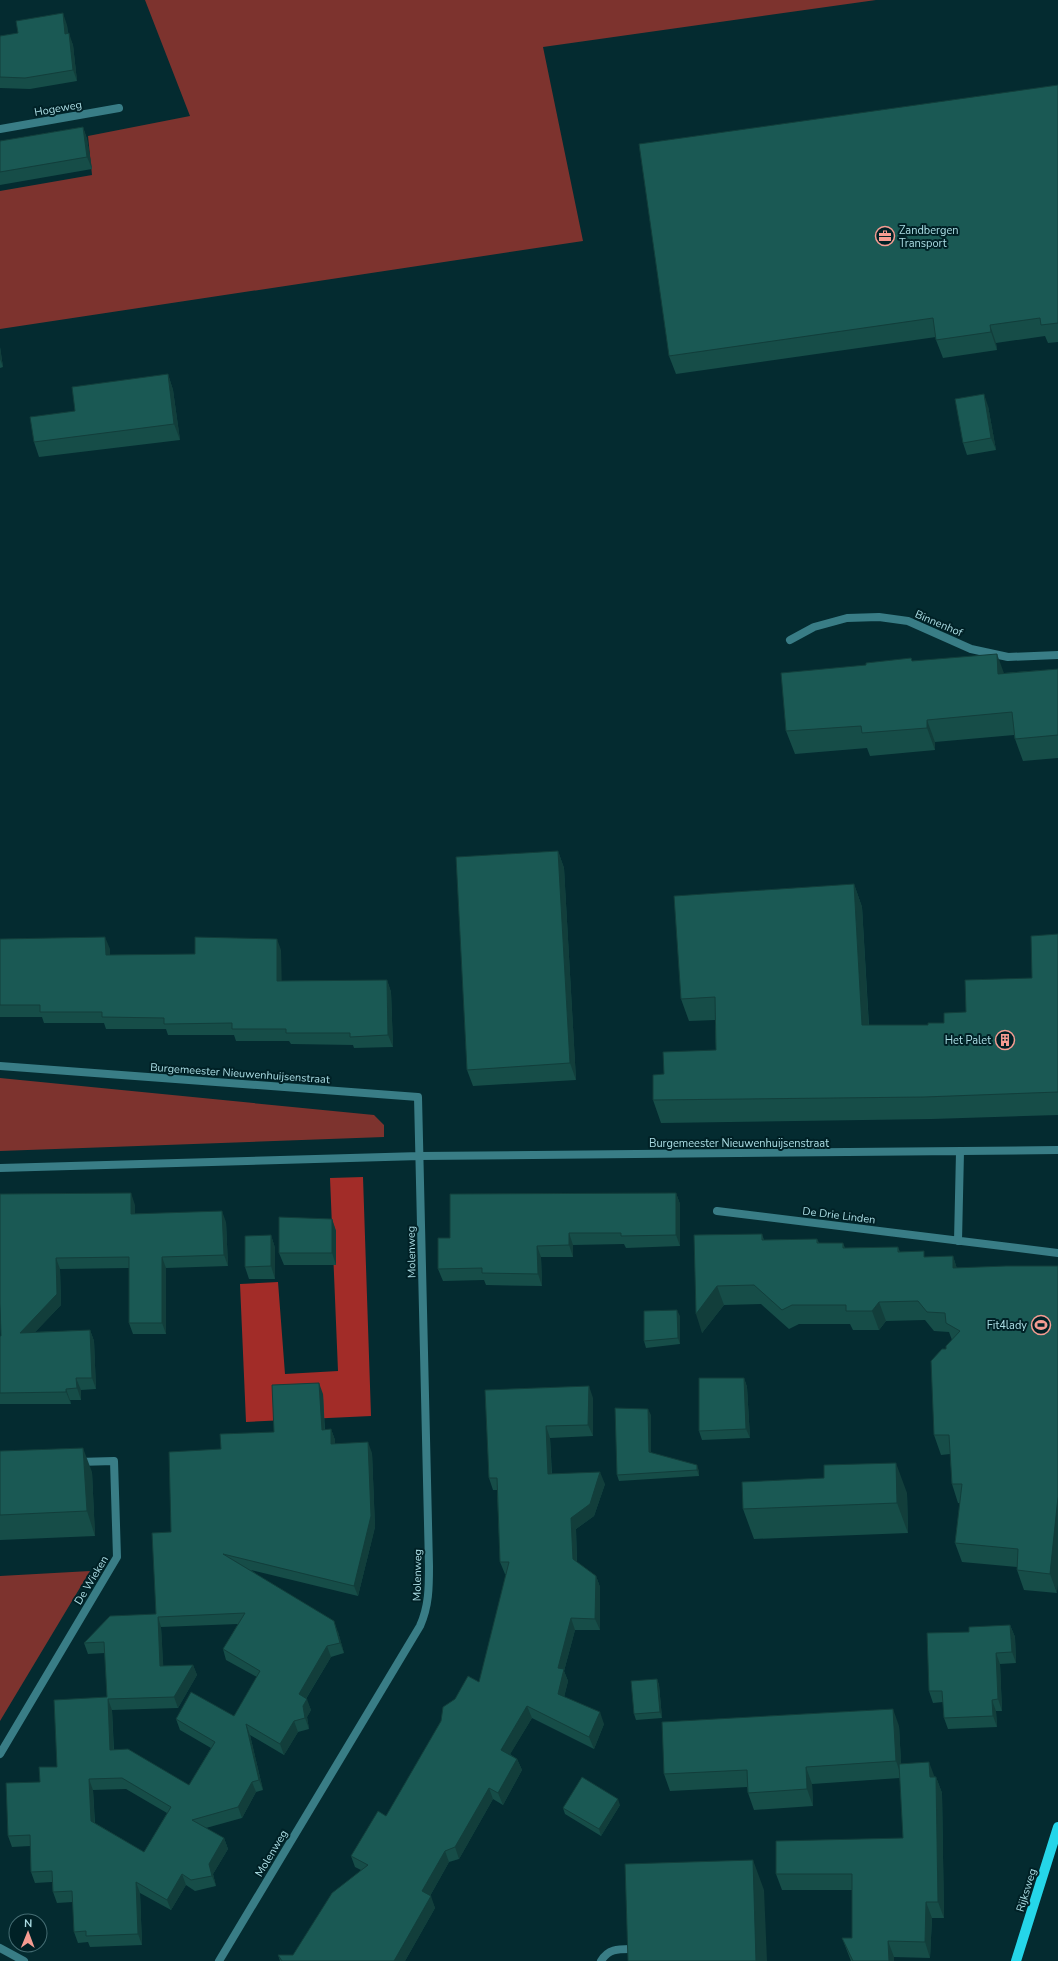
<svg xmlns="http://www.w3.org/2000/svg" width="1058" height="1961" font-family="'Nunito Sans',sans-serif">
	<rect width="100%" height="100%" fill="#042b30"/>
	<path fill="#7d332e" d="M 145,0 L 876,0 L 543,47 L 583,241 L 0,329 L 0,191 L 92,175 L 88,136 L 190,116 Z
		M 0,1078 L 374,1115 L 384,1125 L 384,1137 L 0,1151 Z
		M 90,1571 L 0,1721 L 0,1576 Z"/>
	<path fill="#a22c28" d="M 363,1177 L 371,1416 L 246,1422 L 240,1284 L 278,1282 L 285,1374 L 338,1371 L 330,1178 Z"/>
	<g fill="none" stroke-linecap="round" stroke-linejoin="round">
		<path stroke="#397d86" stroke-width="8" d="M 0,129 L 119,108
			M 790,640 L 814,627 L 847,618 L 879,617 L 908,621 L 971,649 L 1008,657 L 1058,655
			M 0,1066 L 418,1097 L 429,1566 C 429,1587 429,1606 420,1626 L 219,1961
			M 0,1168 L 420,1156 L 1058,1150
			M 717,1211 L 1058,1253
			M 958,1241 L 960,1152
			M 0,1754 L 117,1557 L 114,1461 L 78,1462
			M 0,1948 L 24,1961
			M 601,1961 C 608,1949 618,1949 630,1949"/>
		<path stroke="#25d6e9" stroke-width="10" d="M 1016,1961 L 1058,1827"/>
	</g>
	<path fill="#164d48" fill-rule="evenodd" d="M 67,25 L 68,34 L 73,45 L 77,81 L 30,89 L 0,88 L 0,36 Z
		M 1058,85 L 1058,342 L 1048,343 L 1045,336 L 996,343 L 997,350 L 943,358 L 936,340 L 936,337 L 676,374 L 669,356 Z
		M 83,127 L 87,139 L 92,169 L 0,185 L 0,141 Z
		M 0,347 L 3,367 L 0,368 Z
		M 168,374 L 173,390 L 180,440 L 39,457 L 34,442 L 75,411 Z
		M 988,406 L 996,450 L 967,455 L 963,443 Z
		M 911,658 L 912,661 L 1004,673 L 1058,669 L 1058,758 L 1023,761 L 1015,739 L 1014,735 L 935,742 L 935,750 L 870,756 L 867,748 L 795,754 L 786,731 L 866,665 Z
		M 558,851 L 564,868 L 576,1080 L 473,1086 L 467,1070 Z
		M 854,884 L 862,907 L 869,1025 L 928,1025 L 944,1023 L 1032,978 L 1058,934 L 1058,1115 L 932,1119 L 661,1123 L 653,1100 L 664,1074 L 716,1050 L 715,1020 L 689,1021 L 681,999 Z
		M 0,939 L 110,949 L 110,955 L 195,954 L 281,950 L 281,981 L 387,980 L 391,992 L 393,1047 L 354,1048 L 353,1045 L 291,1044 L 289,1041 L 236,1041 L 234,1035 L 168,1035 L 166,1029 L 106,1029 L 104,1023 L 44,1023 L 42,1017 L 0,1017 Z
		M 676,1193 L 680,1204 L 680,1246 L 626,1248 L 624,1244 L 573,1245 L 573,1257 L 541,1257 L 542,1286 L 486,1285 L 484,1280 L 443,1281 L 438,1269 L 450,1238 Z
		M 0,1194 L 135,1205 L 135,1214 L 226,1222 L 228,1266 L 166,1268 L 166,1334 L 133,1334 L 129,1323 L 129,1268 L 60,1269 L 61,1305 L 35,1332 L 90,1330 L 94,1341 L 96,1389 L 81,1390 L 81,1400 L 70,1400 L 71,1404 L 0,1404 L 0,1336 L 1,1336 Z
		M 332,1219 L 336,1231 L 336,1265 L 284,1265 L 279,1253 Z
		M 762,1234 L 764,1240 L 817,1239 L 819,1243 L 843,1243 L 845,1248 L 898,1247 L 900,1252 L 926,1257 L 953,1256 L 1057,1593 L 1024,1590 L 1017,1570 L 1017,1567 L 962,1562 L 955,1543 L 960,1503 L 958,1503 L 952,1484 L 950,1454 L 941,1455 L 934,1435 L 946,1349 L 952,1340 L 949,1332 L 934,1331 L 925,1320 L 886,1321 L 879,1330 L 853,1330 L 850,1324 L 799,1324 L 789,1329 L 761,1304 L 724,1305 L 702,1333 L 694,1235 Z
		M 271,1235 L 275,1248 L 275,1279 L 249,1279 L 245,1267 Z
		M 680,1316 L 680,1344 L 646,1348 L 644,1341 Z
		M 744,1378 L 747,1387 L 750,1438 L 702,1440 L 699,1431 Z
		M 485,1390 L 593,1398 L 593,1436 L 550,1438 L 552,1474 L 605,1484 L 594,1516 L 576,1529 L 577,1562 L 596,1576 L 600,1587 L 600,1630 L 575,1630 L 564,1671 L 568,1681 L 564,1697 L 604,1724 L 594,1749 L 532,1718 L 510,1754 L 517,1759 L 522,1770 L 503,1805 L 493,1799 L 459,1859 L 449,1862 L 430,1896 L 435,1908 L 405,1961 L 280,1961 L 278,1955 L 293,1955 L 361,1870 L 355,1867 L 351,1856 L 386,1816 L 479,1682 L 506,1574 L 505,1574 L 500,1562 L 497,1490 L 493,1490 L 489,1478 Z
		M 323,1394 L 325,1430 L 331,1429 L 335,1440 L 335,1444 L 372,1453 L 375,1527 L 358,1596 L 251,1570 L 338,1632 L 344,1653 L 331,1657 L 306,1699 L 311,1710 L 307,1717 L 309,1729 L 298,1732 L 284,1755 L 250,1735 L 263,1790 L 256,1792 L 242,1818 L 206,1828 L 224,1838 L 228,1849 L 213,1874 L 216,1886 L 195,1891 L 186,1885 L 171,1910 L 140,1893 L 142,1945 L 90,1947 L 88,1942 L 78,1943 L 74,1932 L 73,1902 L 57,1903 L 53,1892 L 52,1882 L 35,1883 L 31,1872 L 30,1846 L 12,1847 L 8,1836 L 40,1782 L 57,1767 L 107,1697 L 105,1653 L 88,1654 L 84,1643 L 156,1614 L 171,1532 L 221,1449 L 274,1432 ZM 238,1624 L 223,1649 L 226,1660 L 257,1677 L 234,1716 L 176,1719 L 180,1730 L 211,1748 L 189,1785 L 114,1750 L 112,1710 L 178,1708 L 197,1675 L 193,1665 L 163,1666 L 161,1627 ZM 126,1789 L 167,1813 L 144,1852 L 95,1823 L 93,1790 Z
		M 651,1415 L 651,1453 L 699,1471 L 699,1476 L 619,1481 L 617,1475 Z
		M 0,1451 L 92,1472 L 95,1536 L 0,1540 Z
		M 907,1493 L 908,1533 L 754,1539 L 743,1509 Z
		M 1010,1625 L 1015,1637 L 1016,1663 L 1000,1664 L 1002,1711 L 996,1711 L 997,1727 L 948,1729 L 944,1718 L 943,1702 L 933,1703 L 929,1691 L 969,1632 Z
		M 657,1679 L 659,1685 L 662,1718 L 636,1720 L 634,1714 Z
		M 899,1726 L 901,1764 L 936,1777 L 942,1793 L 944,1918 L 932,1918 L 930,1958 L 894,1957 L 894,1961 L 851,1961 L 842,1938 L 852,1938 L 852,1890 L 782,1890 L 776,1874 L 903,1838 L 900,1778 L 812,1784 L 813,1806 L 754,1810 L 748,1793 L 747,1787 L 670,1791 L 664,1774 Z
		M 620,1805 L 601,1836 L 565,1814 L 563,1808 Z"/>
	<path fill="#123e3b" d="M 63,13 L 67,25 L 69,46 L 65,34 Z
		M 69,33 L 73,45 L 77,81 L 73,70 Z
		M 83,127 L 87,139 L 92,169 L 87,157 Z
		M 990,325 L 996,343 L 997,350 L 991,332 Z
		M 0,347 L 3,367 L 0,359 Z
		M 168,374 L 173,390 L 180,440 L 174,424 Z
		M 984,394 L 988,406 L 996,450 L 991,438 Z
		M 997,654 L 1005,676 L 998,674 Z
		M 927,720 L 935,742 L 935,750 L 927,728 Z
		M 558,851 L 564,868 L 576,1080 L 570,1063 Z
		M 854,884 L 862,907 L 870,1048 L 862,1025 Z
		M 105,937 L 110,949 L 110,967 L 106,955 Z
		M 277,939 L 281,950 L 282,993 L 277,981 Z
		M 387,980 L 391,992 L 393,1047 L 388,1035 Z
		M 131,1193 L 135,1205 L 135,1225 L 131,1214 Z
		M 676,1193 L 680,1204 L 680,1246 L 676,1235 Z
		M 222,1211 L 226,1222 L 228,1266 L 224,1255 Z
		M 332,1219 L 336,1231 L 336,1265 L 332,1253 Z
		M 569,1233 L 573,1245 L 573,1257 L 569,1245 Z
		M 271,1235 L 275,1248 L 275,1279 L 271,1266 Z
		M 537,1246 L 541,1257 L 542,1286 L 538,1274 Z
		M 953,1256 L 959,1275 L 953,1268 Z
		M 162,1257 L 166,1268 L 166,1334 L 162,1323 Z
		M 56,1258 L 60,1269 L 61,1305 L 24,1344 L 20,1333 Z
		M 717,1286 L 724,1305 L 702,1333 L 696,1314 Z
		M 879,1302 L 886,1321 L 879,1330 L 872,1311 Z
		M 677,1310 L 680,1316 L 680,1344 L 678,1338 Z
		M 90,1330 L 94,1341 L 96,1389 L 92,1378 Z
		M 76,1378 L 81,1390 L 81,1400 L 77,1388 Z
		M 744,1378 L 747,1387 L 750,1438 L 746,1429 Z
		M 319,1383 L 323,1394 L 325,1441 L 322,1430 Z
		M 589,1386 L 593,1398 L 593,1436 L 588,1425 Z
		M 66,1389 L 70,1400 L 71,1404 L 66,1392 Z
		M 648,1409 L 651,1415 L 651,1458 L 649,1452 Z
		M 546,1426 L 550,1438 L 552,1485 L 548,1474 Z
		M 331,1429 L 335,1440 L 335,1455 L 331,1444 Z
		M 368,1442 L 372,1453 L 375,1527 L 358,1596 L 354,1586 Z
		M 83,1448 L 92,1472 L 95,1536 L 87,1511 Z
		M 896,1463 L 907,1493 L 908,1533 L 897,1503 Z
		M 697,1465 L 699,1471 L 699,1476 L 697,1470 Z
		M 600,1472 L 605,1484 L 594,1516 L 576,1529 L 577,1571 L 573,1559 L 571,1518 Z
		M 1058,1497 L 1058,1585 L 1057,1593 L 1050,1574 Z
		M 596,1576 L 600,1587 L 600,1630 L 595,1619 Z
		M 158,1617 L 161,1627 L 164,1677 L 160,1666 Z
		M 571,1618 L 575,1630 L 564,1671 L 568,1681 L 562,1706 L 558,1694 L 558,1668 Z
		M 334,1621 L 338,1632 L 344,1653 L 340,1643 Z
		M 1010,1625 L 1015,1637 L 1016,1663 L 1012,1652 Z
		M 327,1646 L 331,1657 L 302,1705 L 299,1694 Z
		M 996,1653 L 1000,1664 L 1002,1711 L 998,1699 Z
		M 193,1665 L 197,1675 L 178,1708 L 174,1697 Z
		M 657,1679 L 659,1685 L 662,1718 L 660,1712 Z
		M 108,1699 L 112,1710 L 114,1760 L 110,1750 Z
		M 307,1699 L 311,1710 L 307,1717 L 309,1729 L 305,1718 L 303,1706 Z
		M 992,1700 L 996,1711 L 997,1727 L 993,1716 Z
		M 527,1706 L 532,1718 L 506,1761 L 501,1750 Z
		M 893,1709 L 899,1726 L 902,1778 L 896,1761 Z
		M 600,1712 L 604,1724 L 594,1749 L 589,1737 Z
		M 294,1721 L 298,1732 L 284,1755 L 280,1744 Z
		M 246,1724 L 250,1735 L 263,1790 L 259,1780 Z
		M 517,1759 L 522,1770 L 503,1805 L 498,1793 Z
		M 929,1762 L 935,1778 L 936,1777 L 942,1793 L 944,1918 L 938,1902 Z
		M 806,1767 L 812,1784 L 813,1806 L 807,1789 Z
		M 89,1779 L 93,1790 L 95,1832 L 91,1821 Z
		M 252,1782 L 256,1792 L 242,1818 L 238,1807 Z
		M 489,1788 L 493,1799 L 459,1859 L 455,1847 Z
		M 618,1799 L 620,1805 L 601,1836 L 599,1829 Z
		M 224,1838 L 228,1849 L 213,1874 L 216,1886 L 212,1876 L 209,1864 Z
		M 445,1851 L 449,1862 L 426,1903 L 422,1891 Z
		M 753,1860 L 764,1890 L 767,1961 L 756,1961 Z
		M 182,1874 L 186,1885 L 171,1910 L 167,1900 Z
		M 136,1882 L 140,1893 L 142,1945 L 138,1934 Z
		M 431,1896 L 435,1908 L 405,1961 L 394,1961 Z
		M 926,1902 L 932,1918 L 930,1958 L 925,1942 Z
		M 888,1941 L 894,1957 L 894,1961 L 889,1961 Z"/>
	<path fill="#1a5954" stroke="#123e3b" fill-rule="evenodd" d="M 63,13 L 65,34 L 69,33 L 73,70 L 25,78 L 0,77 L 0,36 L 18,33 L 16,21 Z
		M 1058,85 L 1058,323 L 1041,325 L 1040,318 L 990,325 L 991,332 L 936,340 L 933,318 L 669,356 L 639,144 Z
		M 83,127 L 87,157 L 0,172 L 0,141 Z
		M 168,374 L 174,424 L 34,442 L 30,417 L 75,411 L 72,387 Z
		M 984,394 L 991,438 L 963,443 L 955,399 Z
		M 997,654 L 998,674 L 1058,669 L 1058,735 L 1015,739 L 1012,712 L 927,720 L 927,728 L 862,733 L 861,726 L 786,731 L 781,673 L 866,665 L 866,663 L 911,658 L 912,661 Z
		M 558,851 L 570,1063 L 467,1070 L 456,857 Z
		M 854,884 L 862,1025 L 928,1025 L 928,1023 L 944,1023 L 944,1013 L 966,1012 L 965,980 L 1032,978 L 1031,936 L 1058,934 L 1058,1092 L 924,1097 L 653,1100 L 653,1075 L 664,1074 L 663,1052 L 716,1050 L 715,997 L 681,999 L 674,896 Z
		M 105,937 L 106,955 L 195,954 L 195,937 L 277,939 L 277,981 L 387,980 L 388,1035 L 350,1037 L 350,1033 L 286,1033 L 286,1029 L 232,1029 L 232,1023 L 164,1024 L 164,1018 L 102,1017 L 102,1012 L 40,1012 L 40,1005 L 0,1005 L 0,939 Z
		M 131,1193 L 131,1214 L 222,1211 L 224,1255 L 162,1257 L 162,1323 L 129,1323 L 129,1257 L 56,1258 L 57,1294 L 20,1333 L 90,1330 L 92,1378 L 76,1378 L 77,1388 L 66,1389 L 66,1392 L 0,1393 L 0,1336 L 1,1336 L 0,1304 L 0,1194 Z
		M 676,1193 L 676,1235 L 621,1236 L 621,1233 L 569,1233 L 569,1245 L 537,1246 L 538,1274 L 482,1273 L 482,1268 L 438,1269 L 438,1238 L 450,1238 L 450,1194 Z
		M 279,1217 L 332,1219 L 332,1253 L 279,1253 Z
		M 762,1234 L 762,1240 L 817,1239 L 817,1243 L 843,1243 L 843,1248 L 898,1247 L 898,1252 L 924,1251 L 924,1257 L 953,1256 L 953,1268 L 1006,1266 L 1058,1266 L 1058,1497 L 1050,1574 L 1017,1570 L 1018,1549 L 955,1543 L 962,1484 L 952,1484 L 949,1435 L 934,1435 L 931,1361 L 942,1349 L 946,1349 L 946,1346 L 960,1331 L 946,1323 L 945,1313 L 927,1312 L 918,1301 L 879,1302 L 872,1311 L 846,1311 L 846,1305 L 792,1305 L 782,1310 L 754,1285 L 717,1286 L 696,1314 L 694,1235 Z
		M 271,1235 L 271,1266 L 245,1267 L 245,1236 Z
		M 677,1310 L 678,1338 L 644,1341 L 644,1311 Z
		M 699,1378 L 744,1378 L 746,1429 L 699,1431 Z
		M 319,1383 L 322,1430 L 331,1429 L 331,1444 L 368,1442 L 371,1516 L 354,1586 L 223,1554 L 334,1621 L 340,1643 L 327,1646 L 299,1694 L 307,1699 L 303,1706 L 305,1718 L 294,1721 L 280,1744 L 246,1724 L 259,1780 L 252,1782 L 238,1807 L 192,1820 L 224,1838 L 209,1864 L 212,1876 L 191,1880 L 182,1874 L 167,1900 L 136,1882 L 138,1934 L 86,1936 L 86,1931 L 74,1932 L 72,1891 L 53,1892 L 52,1871 L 31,1872 L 30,1835 L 8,1836 L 6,1783 L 40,1782 L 39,1767 L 57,1767 L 54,1700 L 107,1697 L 104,1642 L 84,1643 L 110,1616 L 156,1614 L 152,1533 L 171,1532 L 169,1452 L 221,1449 L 220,1434 L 274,1432 L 272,1385 ZM 245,1613 L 223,1649 L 260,1671 L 234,1716 L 191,1692 L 176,1719 L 215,1742 L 189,1785 L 128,1749 L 110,1750 L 108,1699 L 174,1697 L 193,1665 L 160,1666 L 158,1617 ZM 122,1778 L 171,1807 L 144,1852 L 91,1821 L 89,1779 Z
		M 589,1386 L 588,1425 L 546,1426 L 548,1474 L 600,1472 L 590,1504 L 571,1518 L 573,1559 L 596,1576 L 595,1619 L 571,1618 L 558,1668 L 564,1669 L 558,1694 L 600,1712 L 589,1737 L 527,1706 L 501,1750 L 517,1759 L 498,1793 L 489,1788 L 455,1847 L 445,1851 L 422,1891 L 431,1896 L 394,1961 L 282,1961 L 278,1955 L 293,1955 L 332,1893 L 368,1865 L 351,1856 L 378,1811 L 386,1816 L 441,1721 L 443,1707 L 455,1699 L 468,1676 L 479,1682 L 509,1562 L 500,1562 L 497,1478 L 489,1478 L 485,1390 Z
		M 615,1408 L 648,1409 L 649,1452 L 697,1465 L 697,1470 L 617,1475 Z
		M 83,1448 L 87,1511 L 0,1515 L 0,1451 Z
		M 896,1463 L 897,1503 L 743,1509 L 742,1482 L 824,1478 L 824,1465 Z
		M 1010,1625 L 1012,1652 L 996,1653 L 998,1699 L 992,1700 L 993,1716 L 944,1718 L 942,1691 L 929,1691 L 927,1633 L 969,1632 L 969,1627 Z
		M 657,1679 L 660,1712 L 634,1714 L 631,1681 Z
		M 893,1709 L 896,1761 L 806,1767 L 807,1789 L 748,1793 L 747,1770 L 664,1774 L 662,1722 Z
		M 929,1762 L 930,1777 L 936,1777 L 938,1902 L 926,1902 L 925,1942 L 888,1941 L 889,1961 L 853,1961 L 842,1938 L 852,1938 L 852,1874 L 776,1874 L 776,1841 L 903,1838 L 899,1764 Z
		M 582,1777 L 618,1799 L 599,1829 L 563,1808 Z
		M 753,1860 L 756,1961 L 628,1961 L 625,1864 Z"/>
	<defs>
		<symbol id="office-ring" viewBox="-11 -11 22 22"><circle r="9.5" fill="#002126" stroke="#f59c92" stroke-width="1.5"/><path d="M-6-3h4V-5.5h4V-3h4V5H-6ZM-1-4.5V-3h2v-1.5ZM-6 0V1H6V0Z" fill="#f59c92"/></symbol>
		<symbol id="building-ring" viewBox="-11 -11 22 22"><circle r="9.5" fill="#002126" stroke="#f59c92" stroke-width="1.5"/><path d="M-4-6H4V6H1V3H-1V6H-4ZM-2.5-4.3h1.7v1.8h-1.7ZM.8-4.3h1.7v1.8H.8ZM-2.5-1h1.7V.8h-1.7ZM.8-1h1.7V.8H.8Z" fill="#f59c92"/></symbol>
		<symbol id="stadium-ring" viewBox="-11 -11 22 22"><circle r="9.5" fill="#002126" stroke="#f59c92" stroke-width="1.5"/><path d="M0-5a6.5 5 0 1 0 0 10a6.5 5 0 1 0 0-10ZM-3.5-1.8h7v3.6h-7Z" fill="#f59c92"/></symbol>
	</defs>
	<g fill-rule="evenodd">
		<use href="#office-ring" x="874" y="225" width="22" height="22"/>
		<use href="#building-ring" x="994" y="1029" width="22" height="22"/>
		<use href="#stadium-ring" x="1030" y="1314" width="22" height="22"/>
	</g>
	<g text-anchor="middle" stroke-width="4" stroke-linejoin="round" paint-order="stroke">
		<g font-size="11" fill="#abdde4" stroke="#002126">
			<text transform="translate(58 108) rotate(-10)" y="4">Hogeweg</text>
			<text transform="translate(939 623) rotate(23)" y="4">Binnenhof</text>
			<text transform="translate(240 1073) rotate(4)" y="4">Burgemeester Nieuwenhuijsenstraat</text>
			<text x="739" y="1147">Burgemeester Nieuwenhuijsenstraat</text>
			<text transform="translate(839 1215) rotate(7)" y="4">De Drie Linden</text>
			<text transform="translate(411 1252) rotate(-91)" y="4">Molenweg</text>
			<text transform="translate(417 1575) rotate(-89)" y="4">Molenweg</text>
			<text transform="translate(91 1580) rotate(-59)" y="4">De Wieken</text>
			<text transform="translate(271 1853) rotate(-59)" y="4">Molenweg</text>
			<text transform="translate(1026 1890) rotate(-73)" y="4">Rijksweg</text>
		</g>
		<g font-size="11" fill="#abdde4" stroke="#002126" text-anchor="end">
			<text x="899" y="234" text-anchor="start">Zandbergen<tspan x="899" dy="13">Transport</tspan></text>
			<text x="991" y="1044">Het Palet</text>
			<text x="1027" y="1329">Fit4lady</text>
		</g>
	</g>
	<g transform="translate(28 1933) rotate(1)"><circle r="19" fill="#002126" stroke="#446c72"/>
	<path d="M0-3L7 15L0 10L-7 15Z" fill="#f59c92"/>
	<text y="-6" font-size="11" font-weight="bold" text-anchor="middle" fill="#abdde4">N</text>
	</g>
</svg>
